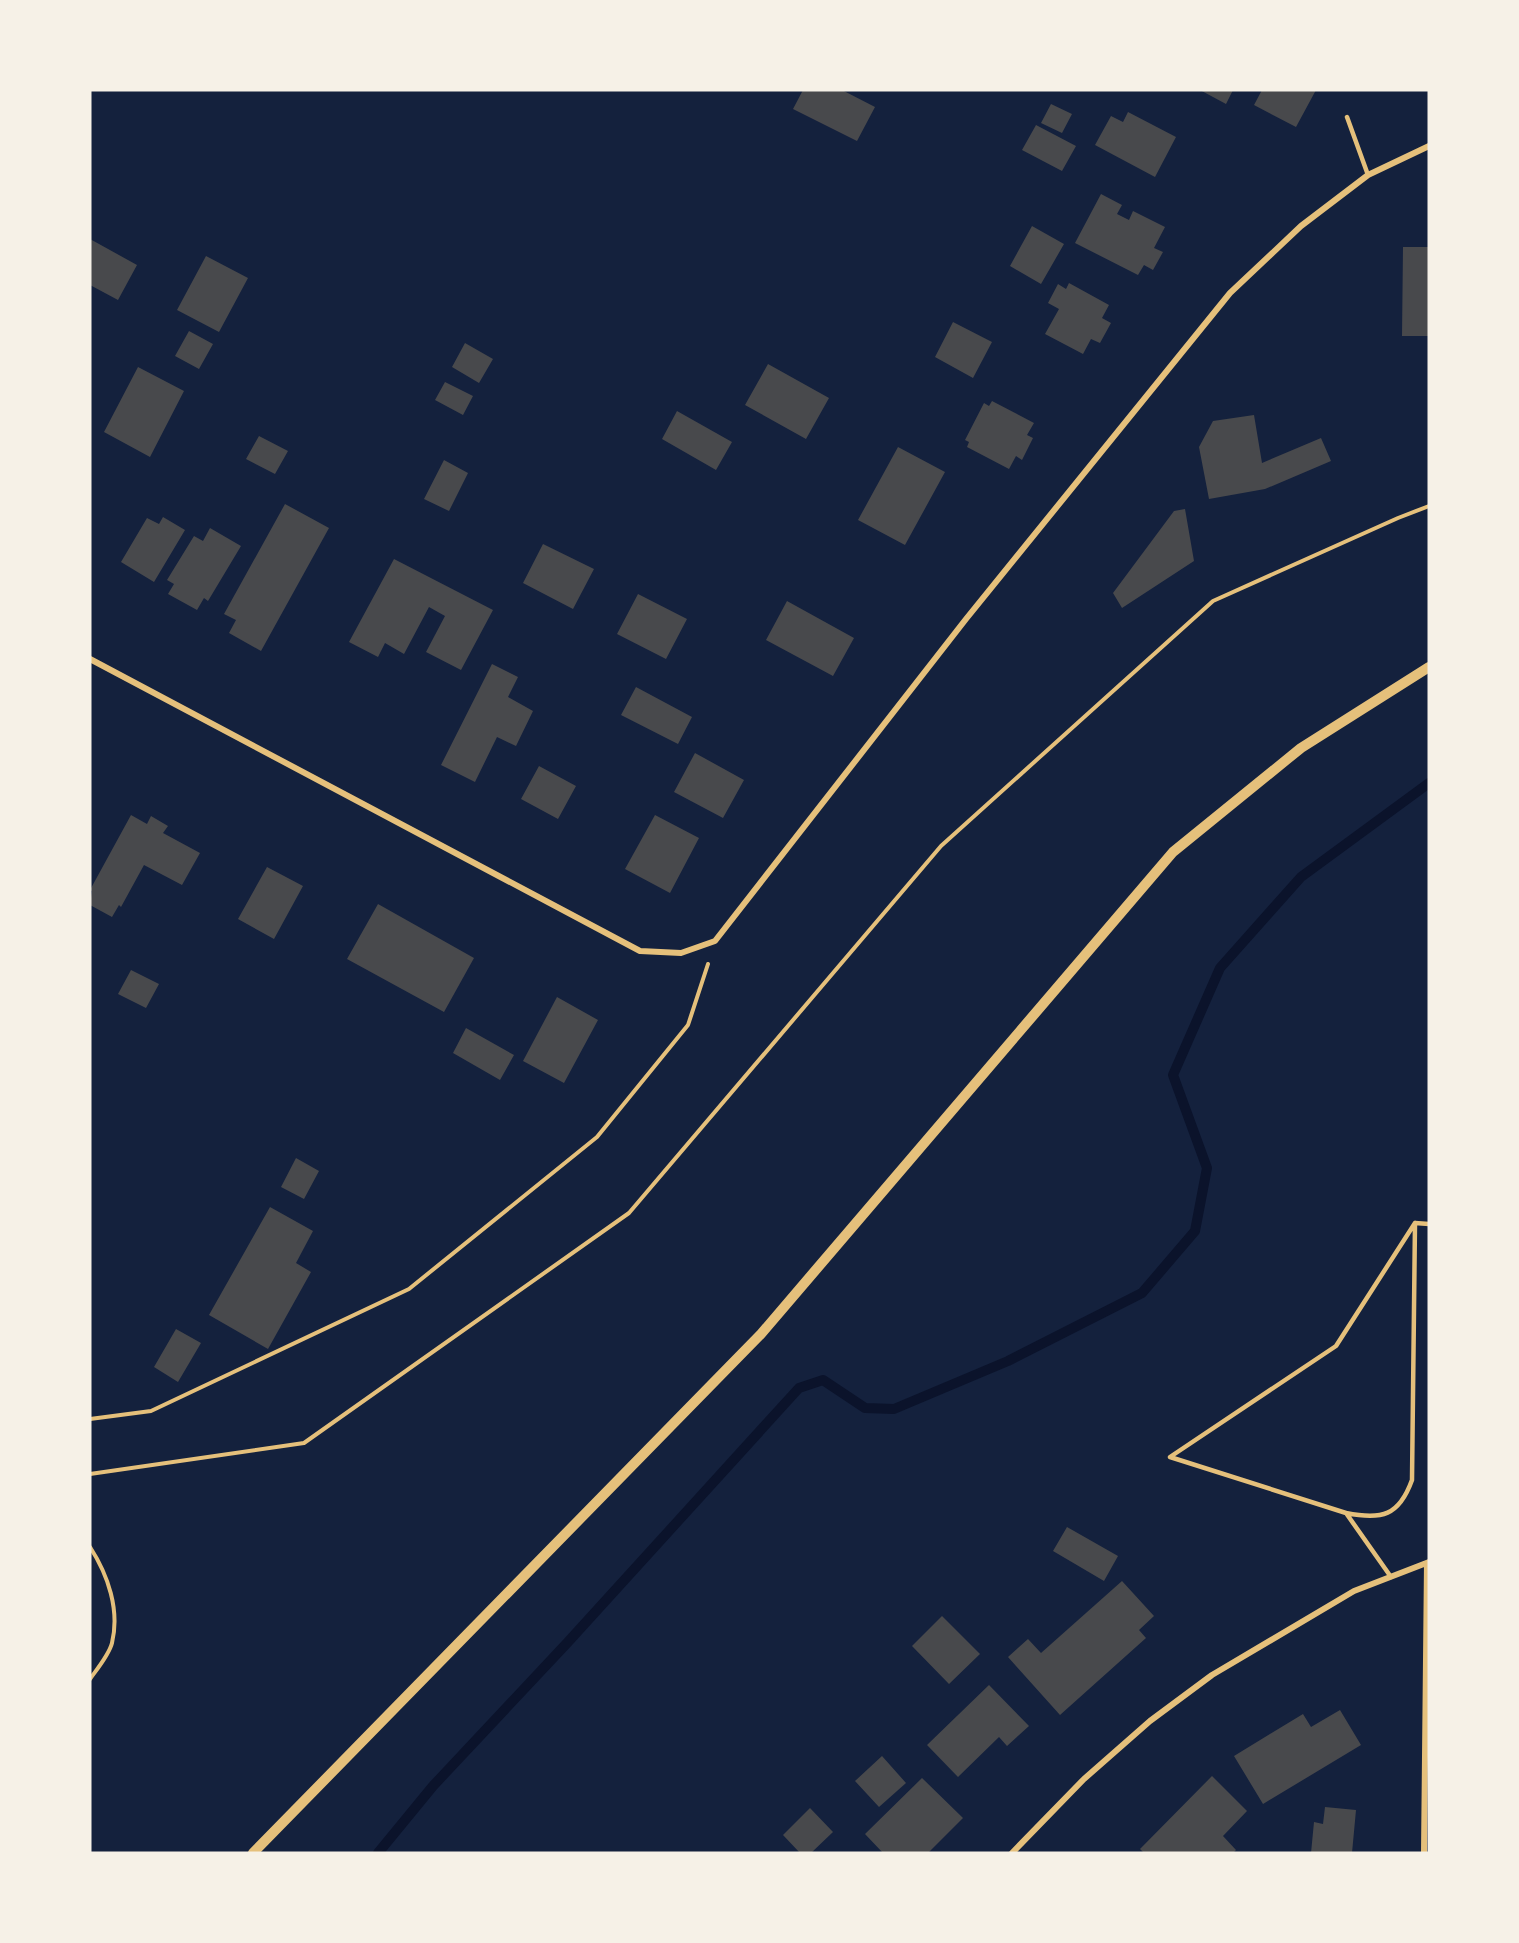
<svg xmlns="http://www.w3.org/2000/svg" width="1519" height="1943" font-family="'Asap Condensed',sans-serif">
	<rect width="100%" height="100%" fill="#14213d"/>
	<g fill="none" stroke-linecap="round" stroke-linejoin="round">
		<path stroke="#0b132b" stroke-width="10" d="M 378,1853 L 433,1786 L 568,1642 L 799,1388 L 823,1380 L 865,1408 L 894,1409 L 1008,1361 L 1142,1293 L 1195,1231 L 1207,1168 L 1173,1075 L 1220,968 L 1301,877 L 1429,783"/>
	</g>
	<path fill="#48494c" d="M 803,90 L 842,90 L 875,107 L 857,141 L 793,109 Z
		M 1200,90 L 1233,90 L 1226,104 Z
		M 1262,90 L 1316,90 L 1296,127 L 1254,105 Z
		M 1051,104 L 1072,114 L 1062,133 L 1041,123 Z
		M 1128,112 L 1176,137 L 1155,177 L 1095,145 L 1111,116 L 1123,122 Z
		M 1036,125 L 1076,146 L 1062,171 L 1022,150 Z
		M 1101,194 L 1122,205 L 1117,214 L 1129,220 L 1133,211 L 1165,227 L 1154,248 L 1163,252 L 1153,270 L 1144,265 L 1138,275 L 1075,243 Z
		M 1032,226 L 1064,244 L 1041,284 L 1010,266 Z
		M 90,239 L 137,265 L 118,300 L 90,285 Z
		M 1403,247 L 1429,247 L 1429,336 L 1402,336 Z
		M 206,256 L 248,278 L 219,332 L 177,310 Z
		M 1069,283 L 1109,305 L 1102,318 L 1111,323 L 1100,343 L 1091,339 L 1083,354 L 1045,334 L 1059,309 L 1048,303 L 1058,284 L 1066,289 Z
		M 953,322 L 992,342 L 973,378 L 935,357 Z
		M 189,331 L 213,344 L 199,369 L 175,356 Z
		M 465,343 L 493,359 L 479,383 L 452,367 Z
		M 768,364 L 829,398 L 806,439 L 745,405 Z
		M 138,367 L 184,391 L 150,457 L 104,432 Z
		M 445,382 L 473,396 L 463,415 L 435,400 Z
		M 992,401 L 1034,423 L 1027,435 L 1033,438 L 1022,460 L 1016,456 L 1009,469 L 967,447 L 969,442 L 965,440 L 984,403 L 989,406 Z
		M 677,411 L 732,442 L 716,470 L 662,439 Z
		M 1254,415 L 1262,463 L 1321,438 L 1331,461 L 1265,489 L 1209,499 L 1199,447 L 1213,421 Z
		M 259,436 L 288,451 L 275,474 L 246,459 Z
		M 898,447 L 945,472 L 905,545 L 858,520 Z
		M 444,460 L 468,473 L 449,511 L 424,499 Z
		M 285,504 L 329,528 L 261,651 L 229,633 L 236,620 L 224,614 Z
		M 1185,509 L 1194,561 L 1122,608 L 1113,593 L 1174,511 Z
		M 163,517 L 185,530 L 154,582 L 121,562 L 147,518 L 159,524 Z
		M 210,528 L 241,546 L 208,601 L 204,598 L 197,610 L 168,594 L 174,584 L 167,580 L 194,536 L 203,541 Z
		M 543,544 L 594,569 L 573,609 L 523,583 Z
		M 394,559 L 493,610 L 461,670 L 426,652 L 445,616 L 429,607 L 404,654 L 385,643 L 378,657 L 349,642 Z
		M 638,594 L 687,619 L 666,659 L 617,634 Z
		M 787,601 L 854,638 L 833,676 L 766,640 Z
		M 492,664 L 518,677 L 508,697 L 533,711 L 516,746 L 497,737 L 475,782 L 441,765 Z
		M 636,687 L 692,717 L 678,744 L 621,715 Z
		M 695,753 L 744,780 L 723,818 L 674,792 Z
		M 539,766 L 576,786 L 558,819 L 521,799 Z
		M 131,815 L 147,824 L 151,816 L 168,826 L 163,833 L 200,853 L 182,885 L 144,865 L 121,907 L 119,905 L 112,917 L 90,905 L 92,891 L 90,890 Z
		M 655,815 L 699,838 L 670,893 L 625,869 Z
		M 267,867 L 303,886 L 274,939 L 238,919 Z
		M 378,904 L 474,958 L 444,1012 L 347,959 Z
		M 131,970 L 159,984 L 146,1008 L 118,994 Z
		M 557,997 L 598,1020 L 564,1083 L 523,1061 Z
		M 466,1028 L 514,1055 L 500,1080 L 453,1053 Z
		M 296,1158 L 319,1171 L 304,1199 L 281,1187 Z
		M 270,1207 L 313,1231 L 296,1263 L 311,1272 L 268,1349 L 209,1315 Z
		M 176,1329 L 201,1343 L 178,1382 L 154,1367 Z
		M 1067,1527 L 1118,1556 L 1104,1581 L 1053,1551 Z
		M 1122,1581 L 1154,1616 L 1139,1630 L 1146,1638 L 1060,1715 L 1008,1657 L 1028,1639 L 1041,1653 Z
		M 942,1616 L 980,1654 L 949,1684 L 912,1646 Z
		M 989,1685 L 1029,1726 L 1007,1746 L 999,1737 L 958,1777 L 927,1745 Z
		M 1340,1710 L 1361,1745 L 1263,1804 L 1234,1756 L 1303,1714 L 1311,1727 Z
		M 882,1756 L 906,1783 L 879,1807 L 855,1781 Z
		M 1212,1776 L 1247,1811 L 1223,1836 L 1236,1850 L 1233,1853 L 1144,1853 L 1140,1849 Z
		M 922,1778 L 963,1818 L 928,1853 L 883,1853 L 865,1834 Z
		M 1325,1807 L 1356,1810 L 1352,1853 L 1311,1853 L 1314,1822 L 1323,1824 Z
		M 810,1808 L 833,1832 L 811,1853 L 800,1853 L 783,1835 Z"/>
	<g fill="none" stroke-linecap="round" stroke-linejoin="round">
		<path stroke="#e5c07b" stroke-width="4" d="M 90,1419 L 151,1411 L 409,1289 L 597,1137 L 688,1025 L 708,964
			M 90,1474 L 304,1443 L 629,1213 L 941,846 L 1213,601 L 1398,518 L 1429,506
			M 90,1547 C 108,1575 120,1610 112,1643 C 109,1655 97,1669 90,1679"/>
		<path stroke="#e5c07b" stroke-width="4.5" d="M 1347,117 L 1368,175
			M 1346,1513 C 1382,1520 1399,1516 1412,1480 L 1415,1223 L 1429,1224
			M 1391,1577 L 1346,1513 L 1170,1457 L 1336,1346 L 1415,1223"/>
		<path stroke="#e5c07b" stroke-width="6" d="M 90,659 L 640,951 L 681,953 L 715,941 L 966,619 L 1230,293 L 1301,226 L 1368,175 L 1429,146
			M 1012,1853 L 1084,1779 L 1150,1721 L 1212,1675 L 1354,1591 L 1429,1562
			M 1424,1853 L 1427,1563"/>
		<path stroke="#e5c07b" stroke-width="10" d="M 253,1853 L 761,1334 L 1173,852 L 1301,748 L 1429,667"/>
	</g>
	<rect width="1519" height="1943" fill="none" stroke="#f6f1e7" stroke-width="183"/>
</svg>
